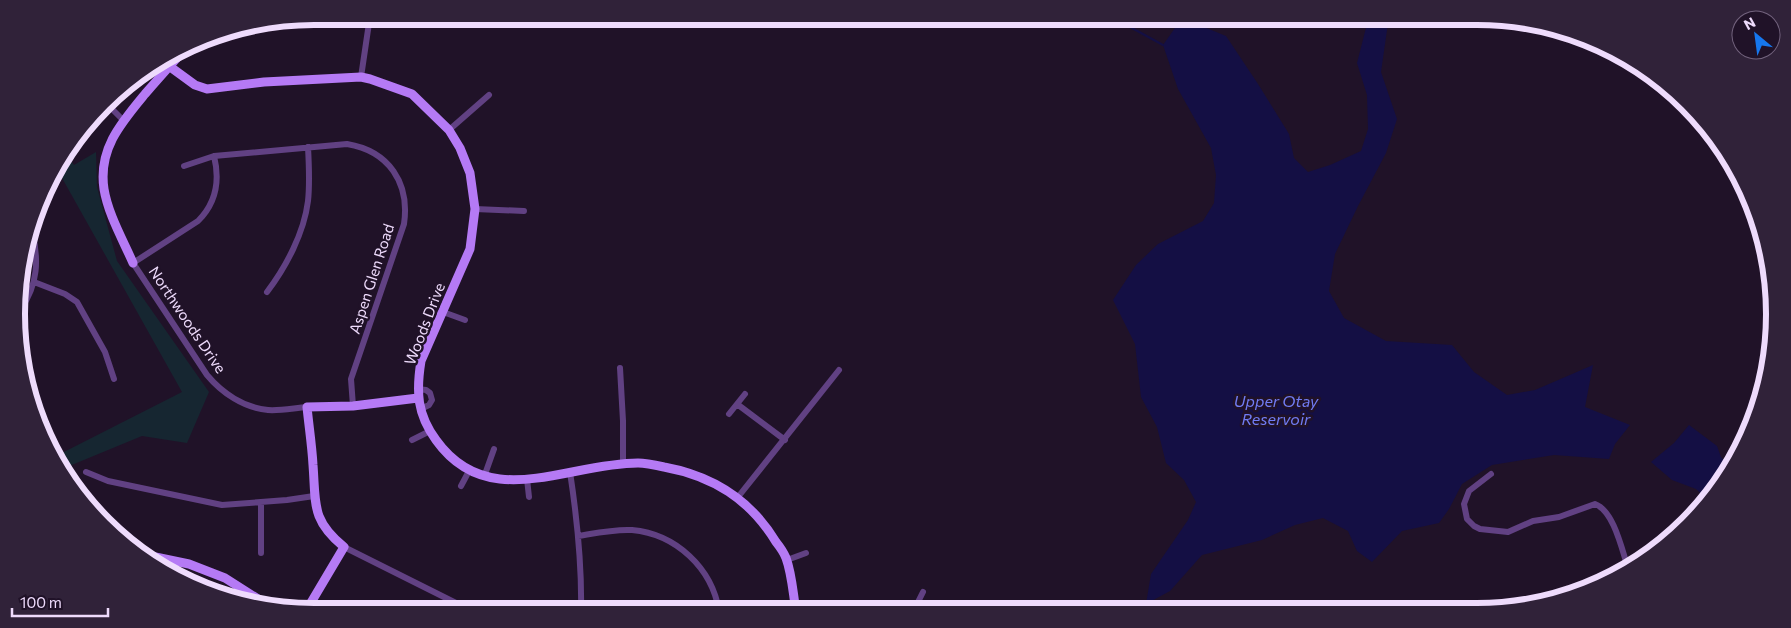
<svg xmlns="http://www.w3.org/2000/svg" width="1791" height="628" font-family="Commissioner,sans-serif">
	<rect width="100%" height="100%" fill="#201228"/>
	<path fill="#162631" d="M 96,152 L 97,187 L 117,261 L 209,392 L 187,443 L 142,436 L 62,469 L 56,456 L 182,392 L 57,169 L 67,156 L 74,165 Z"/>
	<path fill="#140f44" d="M 1369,16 L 1389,16 L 1381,72 L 1397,119 L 1386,153 L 1358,206 L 1335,254 L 1329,291 L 1344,318 L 1386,341 L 1452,345 L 1474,372 L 1507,395 L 1535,390 L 1593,365 L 1585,407 L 1630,425 L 1615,444 L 1609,459 L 1554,455 L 1492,465 L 1462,484 L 1449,509 L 1439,523 L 1402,531 L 1372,562 L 1357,551 L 1348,531 L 1323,518 L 1295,525 L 1262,540 L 1202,555 L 1170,591 L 1146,604 L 1151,574 L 1188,520 L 1196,502 L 1184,480 L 1166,463 L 1157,427 L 1141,397 L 1135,344 L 1113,300 L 1136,265 L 1158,244 L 1203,221 L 1214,203 L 1216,175 L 1211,148 L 1178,89 L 1163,45 L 1182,18 L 1226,36 L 1258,84 L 1289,134 L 1294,158 L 1308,172 L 1330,165 L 1361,151 L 1368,129 L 1367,95 L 1357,63 Z
		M 1689,425 L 1717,446 L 1721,457 L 1731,468 L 1706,498 L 1696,489 L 1672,480 L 1651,462 L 1674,443 Z"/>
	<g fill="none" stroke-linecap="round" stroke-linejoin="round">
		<path stroke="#140f44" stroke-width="2" d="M 1110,16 L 1163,45"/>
		<path stroke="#614183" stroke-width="6" d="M 361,77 L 369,23
			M 107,104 L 123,120
			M 449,130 L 489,95
			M 214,156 C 220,180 217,202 198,221 L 133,263 L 207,375 C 222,393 244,408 268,410 C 280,411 294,408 307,407
			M 184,166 L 214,156 L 347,144 C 389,151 410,183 404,224 L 351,379 L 353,406
			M 475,209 L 524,211
			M 34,282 L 65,294 L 77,302 L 105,352 L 114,379
			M 267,292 C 286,267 304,233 308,201 C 310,183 309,165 308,147
			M 21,309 C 38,284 39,260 32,231
			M 443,312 L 465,320
			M 620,368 L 623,421 L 623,464
			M 418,389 L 426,390 L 430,393 L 432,400 L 429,405 L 421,409
			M 737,404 L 785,440
			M 729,414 L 745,394
			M 412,440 L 430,431
			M 86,472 L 108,481 L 222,505 L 287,500 L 314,496
			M 570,472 C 577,518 582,565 581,611
			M 1491,474 L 1469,491 L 1464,504 L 1467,519 L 1474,526 L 1480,529 L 1508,532 L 1533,521 L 1559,517 L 1595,504 C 1614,511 1622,550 1628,568
			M 484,477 L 494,449
			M 527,479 L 529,497
			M 461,486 L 469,471
			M 738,497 L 839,370
			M 261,502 L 261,553
			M 578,536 C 596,533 614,529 632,530 C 676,534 712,568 719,611
			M 344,547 L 472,611
			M 787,560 L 806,553
			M 914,610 L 923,592"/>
		<path stroke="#b57af5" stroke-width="9" d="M 169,66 L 195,85 L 207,89 L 264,82 L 361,77 L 370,79 L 412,94 L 449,130 L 460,148 L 470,173 L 475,209 L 470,249 L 421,361 C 416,392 417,414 436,440 C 488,513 567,463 638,463 C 646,463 655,465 664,467 C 713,476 750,499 776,542 C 780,547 784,553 786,558 C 792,574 793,594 796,611
			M 133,263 C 123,240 108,214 104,189 C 98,149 121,123 145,94 C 159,78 173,62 188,46
			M 141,554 L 189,564 L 225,578 L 269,606
			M 306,611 L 344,547 C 311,520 316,504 313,465 C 312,446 309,427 307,407 L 353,406 L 418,398"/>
	</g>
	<g text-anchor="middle" stroke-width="5" stroke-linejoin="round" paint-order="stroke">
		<g font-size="15" fill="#eedbfc" stroke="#201228">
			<text transform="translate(372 279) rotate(-72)" y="5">Aspen Glen Road</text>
			<text transform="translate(187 320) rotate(56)" y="5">Northwoods Drive</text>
			<text transform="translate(425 324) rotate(-69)" y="5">Woods Drive</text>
		</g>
		<g font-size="16" font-style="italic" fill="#717cf4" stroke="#201228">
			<text x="1276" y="407">Upper Otay<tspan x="1276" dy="18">Reservoir</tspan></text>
		</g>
	</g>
	<path d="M0 0H1791V628H0ZM314 25H1477A289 289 0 0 1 1766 314V314A289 289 0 0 1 1477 603H314A289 289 0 0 1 25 314V314A289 289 0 0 1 314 25Z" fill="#302239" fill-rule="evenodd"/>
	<path fill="none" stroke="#eedbfc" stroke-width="6" d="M314 25H1477A289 289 0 0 1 1766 314V314A289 289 0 0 1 1477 603H314A289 289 0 0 1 25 314V314A289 289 0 0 1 314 25Z"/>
	<g transform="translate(1756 35) rotate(331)"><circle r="24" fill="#201228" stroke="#72627d"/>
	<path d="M0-4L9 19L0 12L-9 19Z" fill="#1677ee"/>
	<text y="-8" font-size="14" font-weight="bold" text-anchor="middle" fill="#eedbfc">N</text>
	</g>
	<path d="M12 608v8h96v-8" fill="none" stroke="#eedbfc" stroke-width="2.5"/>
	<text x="20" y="608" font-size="15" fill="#eedbfc" stroke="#201228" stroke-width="4" paint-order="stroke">100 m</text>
</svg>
